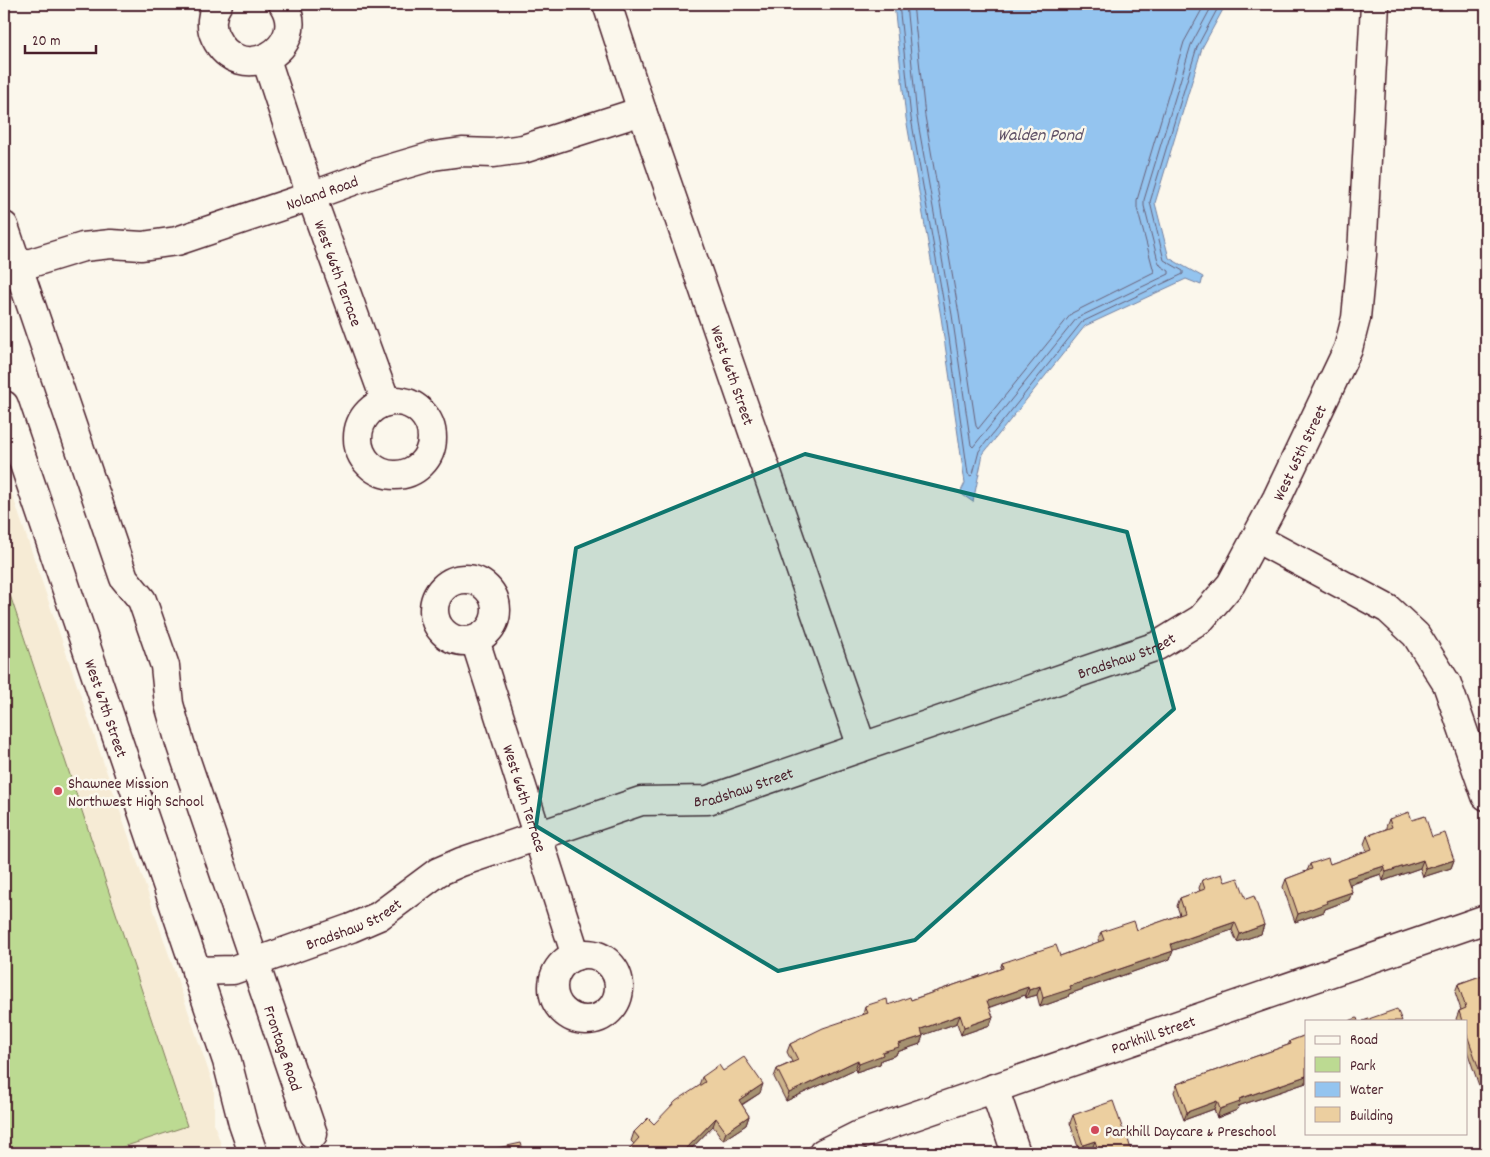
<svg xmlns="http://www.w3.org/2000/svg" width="1490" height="1157" font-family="Dekko,sans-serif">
	<rect width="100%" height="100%" fill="#fbf7ec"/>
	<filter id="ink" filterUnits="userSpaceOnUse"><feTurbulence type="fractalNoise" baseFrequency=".02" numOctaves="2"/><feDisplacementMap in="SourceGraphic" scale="10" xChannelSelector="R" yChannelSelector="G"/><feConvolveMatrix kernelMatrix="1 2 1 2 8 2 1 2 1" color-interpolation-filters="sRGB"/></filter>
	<g filter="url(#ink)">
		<path fill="#f6ebd5" d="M 11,491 L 214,1087 L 214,1124 L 224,1153 L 4,1153 L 4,494 Z"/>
		<path fill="#bcda92" stroke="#837c5e" d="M 4,577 L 187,1126 L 105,1153 L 4,1153 Z"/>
		<path fill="#94c4ef" stroke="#7682a1" d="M 894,4 L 1226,4 L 1202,48 L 1155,203 L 1169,258 L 1203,277 L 1201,285 L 1186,279 L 1085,326 L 983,454 L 973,502 L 960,493 L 965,483 L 941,317 L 906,118 Z"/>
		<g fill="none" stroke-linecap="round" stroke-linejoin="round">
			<path stroke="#686179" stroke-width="1" d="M 899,4 L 911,118 L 946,316 L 968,474 L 971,476 L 973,474 L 979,451 L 1082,322 L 1183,274 L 1183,271 L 1164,260 L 1150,202 L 1197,47 L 1220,4
				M 906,4 L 917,117 L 952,315 L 971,445 L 973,447 L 1077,318 L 1169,274 L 1169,271 L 1161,266 L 1158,261 L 1144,206 L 1144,200 L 1191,45 L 1213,4
				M 913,4 L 925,116 L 959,314 L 976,426 L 978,429 L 1072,313 L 1154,272 L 1137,208 L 1137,200 L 1184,42 L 1205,4"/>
			<defs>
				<g id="minor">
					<path d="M 218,4 C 211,13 210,27 215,37 C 240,89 311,47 283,4"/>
					<path id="s1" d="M 607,4 L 642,111 L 862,747"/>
					<path id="s2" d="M 266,59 L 311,196 L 386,402"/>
					<path id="s3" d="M 4,226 L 124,578 L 142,600 L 165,666 L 169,704 L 180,743 L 313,1134"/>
					<path id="s4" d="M 4,274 L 18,267 L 83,247 L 111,244 L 142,246 L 177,241 L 311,196 L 372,174 L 433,156 L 462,152 L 493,153 L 523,149 L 642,111"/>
					<circle cx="395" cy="438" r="37"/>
					<path id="s5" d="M 4,405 L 227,1061 L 243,1124 L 253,1153"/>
					<path d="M 1256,538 L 1388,609 L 1416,635 L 1447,684 L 1486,796"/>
					<circle cx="465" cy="610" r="31"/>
					<path id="s6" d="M 475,640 L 576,956"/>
					<circle cx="586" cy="987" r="33"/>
					<path id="s7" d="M 196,971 L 233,970 L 351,928 L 379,916 L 438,872 L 461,862 L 641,801 L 708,800 L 1157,646 L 1201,619 L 1231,584 L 1277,498 L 1348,349 L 1356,318 L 1362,255 L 1375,4"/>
					<path d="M 994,1088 L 1016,1153"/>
					<path id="s8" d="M 823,1153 L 857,1136 L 888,1125 L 1486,919"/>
				</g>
			</defs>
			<use href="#minor" stroke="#4a1f2b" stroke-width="31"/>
			<use href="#minor" stroke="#fbf7ec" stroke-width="28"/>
		</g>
		<path fill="#cbb28a" stroke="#4a1f2b" d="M 1389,819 L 1412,820 L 1432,837 L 1454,860 L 1451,868 L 1423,877 L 1420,868 L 1383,881 L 1381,874 L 1350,885 L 1352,892 L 1349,900 L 1325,909 L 1324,912 L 1295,922 L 1283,887 L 1286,879 L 1307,871 L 1310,864 L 1330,864 L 1367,851 L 1364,844 L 1367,836 L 1386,829 L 1386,827 Z
			M 1202,880 L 1225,882 L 1246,899 L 1264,925 L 1261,934 L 1237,942 L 1232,930 L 1173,950 L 1170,959 L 1069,994 L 1068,997 L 1040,1007 L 1037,995 L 1026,998 L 1025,995 L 989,1008 L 993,1017 L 990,1025 L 961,1035 L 957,1023 L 923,1035 L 920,1044 L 897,1052 L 896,1055 L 881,1060 L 880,1064 L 856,1072 L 855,1069 L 786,1101 L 774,1077 L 777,1069 L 792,1062 L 787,1052 L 790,1044 L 863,1015 L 865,1006 L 888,1005 L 911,1000 L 1000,969 L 1002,963 L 1060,956 L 1099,942 L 1098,940 L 1101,932 L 1137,930 L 1180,915 L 1177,906 L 1180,898 L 1200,891 L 1199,888 Z
			M 1486,974 L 1486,1106 L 1466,1048 L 1466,1021 L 1457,1021 L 1456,1019 L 1459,1011 L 1461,1010 L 1455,992 L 1458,984 Z
			M 1306,1035 L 1306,1083 L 1238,1106 L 1237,1110 L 1217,1118 L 1214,1109 L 1184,1120 L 1174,1092 L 1177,1084 L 1288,1045 L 1290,1041 Z
			M 723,1071 L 760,1093 L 742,1105 L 749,1116 L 746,1125 L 723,1140 L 713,1126 L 687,1153 L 628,1153 L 630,1148 L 634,1144 L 631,1141 L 634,1132 L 654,1124 L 699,1086 L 699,1085 L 702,1077 Z
			M 1073,1115 L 1123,1130 L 1132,1153 L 1094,1153 L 1092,1149 L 1080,1153 L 1070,1123 Z"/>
		<path fill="#a59170" stroke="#4a1f2b" d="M 1423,860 L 1420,868 L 1383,881 L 1386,872 Z
			M 1454,860 L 1451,868 L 1423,877 L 1426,869 Z
			M 1384,866 L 1381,874 L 1344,886 L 1347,878 Z
			M 1352,892 L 1349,900 L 1325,909 L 1324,912 L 1295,922 L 1298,914 L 1326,901 Z
			M 1235,922 L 1232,930 L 1168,952 L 1171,944 Z
			M 1264,925 L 1261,934 L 1237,942 L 1240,934 Z
			M 1173,951 L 1170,959 L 1069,994 L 1068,997 L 1040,1007 L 1043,998 L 1070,986 Z
			M 1040,986 L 1037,995 L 1026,998 L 1029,990 Z
			M 1028,987 L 1025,995 L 984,1009 L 987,1001 Z
			M 960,1015 L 957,1023 L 918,1037 L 921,1029 Z
			M 993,1017 L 990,1025 L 961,1035 L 964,1027 Z
			M 923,1036 L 920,1044 L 897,1052 L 896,1055 L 881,1060 L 880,1064 L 856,1072 L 859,1064 L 898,1044 Z
			M 858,1060 L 855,1069 L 786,1101 L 789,1093 Z
			M 1306,1076 L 1306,1083 L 1238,1106 L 1237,1110 L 1217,1118 L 1220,1109 L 1239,1099 Z
			M 763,1084 L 760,1093 L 736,1108 L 739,1100 Z
			M 1217,1101 L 1214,1109 L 1184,1120 L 1187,1112 Z
			M 749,1116 L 746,1125 L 723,1140 L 726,1132 Z
			M 716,1118 L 713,1126 L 687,1153 L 682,1153 Z
			M 1095,1141 L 1092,1149 L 1080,1153 L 1083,1145 Z"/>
		<path fill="#eccfa0" stroke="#4a1f2b" d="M 1409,812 L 1412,820 L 1425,816 L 1432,837 L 1445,833 L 1454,860 L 1426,869 L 1423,860 L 1386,872 L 1384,866 L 1347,878 L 1352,892 L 1326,901 L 1327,903 L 1298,914 L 1286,879 L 1312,869 L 1310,864 L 1328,858 L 1330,864 L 1372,849 L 1367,836 L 1392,827 L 1389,819 Z
			M 1222,874 L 1225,882 L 1238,878 L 1246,899 L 1254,896 L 1264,925 L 1240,934 L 1235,922 L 1171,944 L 1173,951 L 1070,986 L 1071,989 L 1043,998 L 1040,986 L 1029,990 L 1028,987 L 987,1001 L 993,1017 L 964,1027 L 960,1015 L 921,1029 L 923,1036 L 898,1044 L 899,1047 L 882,1052 L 883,1055 L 859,1064 L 858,1060 L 789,1093 L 777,1069 L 798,1060 L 790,1044 L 823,1028 L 868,1013 L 865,1006 L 887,999 L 888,1005 L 910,997 L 911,1000 L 1003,968 L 1002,963 L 1056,945 L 1060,956 L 1104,940 L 1101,932 L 1134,921 L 1137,930 L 1185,913 L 1180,898 L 1205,889 L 1202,880 Z
			M 1486,974 L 1486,1089 L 1466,1032 L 1466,1021 L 1462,1021 L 1459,1011 L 1466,1008 L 1458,984 Z
			M 1397,1009 L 1402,1021 L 1363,1021 Z
			M 1357,1018 L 1358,1021 L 1349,1021 Z
			M 1306,1035 L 1306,1076 L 1239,1099 L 1240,1102 L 1220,1109 L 1217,1101 L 1187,1112 L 1177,1084 L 1291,1044 L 1290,1041 Z
			M 744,1057 L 763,1084 L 739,1100 L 749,1116 L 726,1132 L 716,1118 L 682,1153 L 635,1153 L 630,1148 L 639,1138 L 634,1132 L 648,1118 L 654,1124 L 676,1101 L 705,1082 L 702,1077 L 719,1065 L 723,1071 Z
			M 1113,1101 L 1123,1130 L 1125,1129 L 1132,1153 L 1099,1153 L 1095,1141 L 1083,1145 L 1073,1115 Z
			M 521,1143 L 524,1153 L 475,1153 Z"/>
	</g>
	<path fill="#0f766e" fill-opacity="0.2" stroke="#0f766e" stroke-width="4" stroke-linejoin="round" d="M 805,454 L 1127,532 L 1174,709 L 915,940 L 778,971 L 536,826 L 576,548 Z"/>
	<g fill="#d1495b" stroke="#fbf7ec" stroke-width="2">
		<circle cx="58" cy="791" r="5"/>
		<circle cx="1095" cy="1130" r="5"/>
	</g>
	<g text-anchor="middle" stroke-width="5" stroke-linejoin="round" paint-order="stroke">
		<g font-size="16" fill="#4a1f2b" stroke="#fbf7ec">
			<text dy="6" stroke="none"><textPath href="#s4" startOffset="331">Noland Road</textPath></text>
			<text dy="6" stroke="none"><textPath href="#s2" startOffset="226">West 66th Terrace</textPath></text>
			<text dy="6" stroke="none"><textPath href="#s1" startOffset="392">West 66th Street</textPath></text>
			<text dy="6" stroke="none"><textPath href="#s7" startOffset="1269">West 65th Street</textPath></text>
			<text dy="6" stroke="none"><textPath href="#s7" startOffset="991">Bradshaw Street</textPath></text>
			<text dy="6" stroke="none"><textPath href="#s5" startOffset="320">West 67th Street</textPath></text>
			<text dy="6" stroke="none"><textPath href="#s7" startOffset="586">Bradshaw Street</textPath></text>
			<text dy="6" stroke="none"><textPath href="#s6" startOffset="166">West 66th Terrace</textPath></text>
			<text dy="6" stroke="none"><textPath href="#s7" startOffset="166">Bradshaw Street</textPath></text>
			<text dy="6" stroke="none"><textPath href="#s8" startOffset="351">Parkhill Street</textPath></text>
			<text dy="6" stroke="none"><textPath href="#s3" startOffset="871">Frontage Road</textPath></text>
		</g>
		<g font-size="16" fill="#4a1f2b" stroke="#fbf7ec" text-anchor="start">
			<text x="68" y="788">Shawnee Mission<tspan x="68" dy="18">Northwest High School</tspan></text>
			<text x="1105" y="1136">Parkhill Daycare &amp; Preschool</text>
		</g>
		<g font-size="18" font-style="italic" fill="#605166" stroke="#fbf7ec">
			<text x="1040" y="140">Walden Pond</text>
		</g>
	</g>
	<rect width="1490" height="1157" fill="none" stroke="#fbf7ec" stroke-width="20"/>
	<rect x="10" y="10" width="1470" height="1137" fill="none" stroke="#4a1f2b" stroke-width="2" filter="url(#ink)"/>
	<rect x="1305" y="1020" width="162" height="115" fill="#fbf7ec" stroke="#b4a19f"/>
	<rect x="1315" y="1036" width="25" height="8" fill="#fbf7ec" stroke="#b4a19f"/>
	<text x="1350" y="1044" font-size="15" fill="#4a1f2b">Road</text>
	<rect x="1315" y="1057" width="25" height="15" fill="#bcda92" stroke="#b4a19f"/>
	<text x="1350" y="1070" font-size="15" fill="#4a1f2b">Park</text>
	<rect x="1315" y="1082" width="25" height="15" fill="#94c4ef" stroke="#b4a19f"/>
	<text x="1350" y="1094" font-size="15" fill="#4a1f2b">Water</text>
	<rect x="1315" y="1107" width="25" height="15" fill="#eccfa0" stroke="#b4a19f"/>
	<text x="1350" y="1120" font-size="15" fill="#4a1f2b">Building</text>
	<path d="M25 45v8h71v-8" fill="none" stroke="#4a1f2b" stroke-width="2.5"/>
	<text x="32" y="45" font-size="15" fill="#4a1f2b" stroke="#fbf7ec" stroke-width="4" paint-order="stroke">20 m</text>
</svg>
